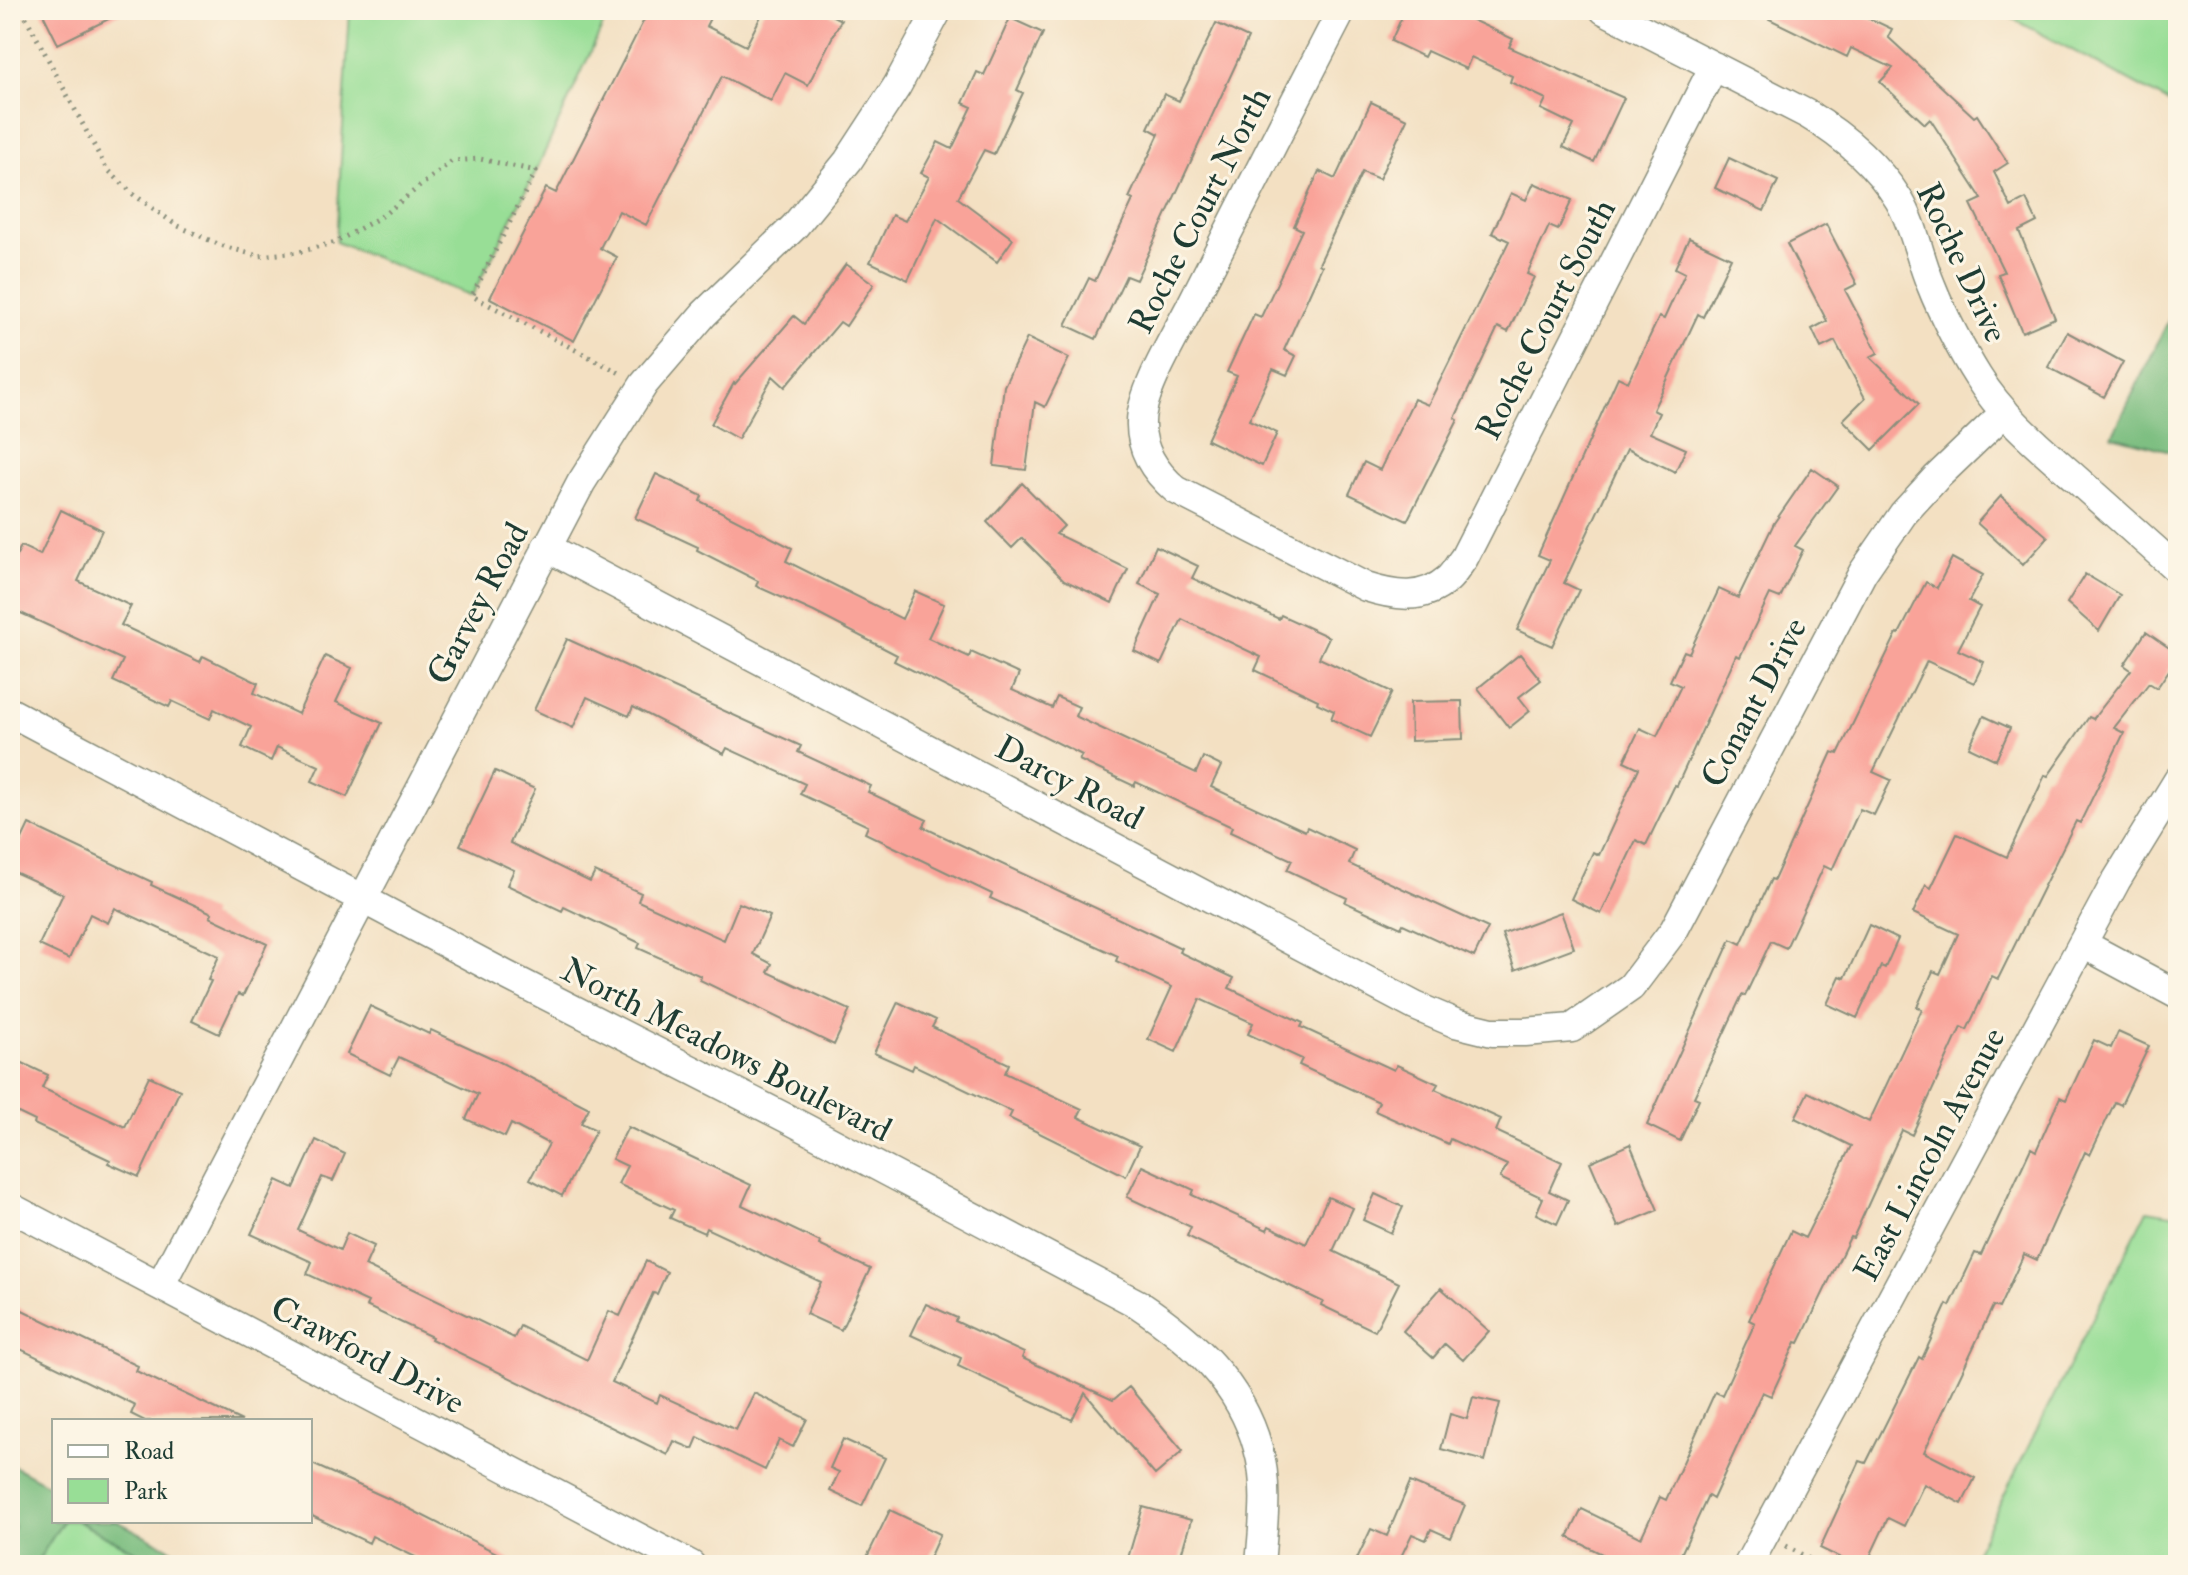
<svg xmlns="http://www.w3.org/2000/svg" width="2188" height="1575" font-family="'IM FELL Double Pica',serif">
	<rect width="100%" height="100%" fill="#fcf5e5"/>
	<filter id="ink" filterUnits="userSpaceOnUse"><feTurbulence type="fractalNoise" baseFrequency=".0125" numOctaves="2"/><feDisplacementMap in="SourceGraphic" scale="16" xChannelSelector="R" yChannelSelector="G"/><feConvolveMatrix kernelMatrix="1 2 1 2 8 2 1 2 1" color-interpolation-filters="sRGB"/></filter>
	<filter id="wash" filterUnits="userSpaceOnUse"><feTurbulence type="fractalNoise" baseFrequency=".006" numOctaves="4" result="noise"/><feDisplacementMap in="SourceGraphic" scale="32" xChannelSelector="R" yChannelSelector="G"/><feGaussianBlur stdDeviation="1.8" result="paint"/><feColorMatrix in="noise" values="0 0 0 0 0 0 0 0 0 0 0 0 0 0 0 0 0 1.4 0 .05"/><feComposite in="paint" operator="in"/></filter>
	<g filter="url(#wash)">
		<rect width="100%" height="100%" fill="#f3e0c2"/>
		<path fill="#98de96" stroke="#5c8e65" stroke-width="2" d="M 350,10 L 610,10 L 536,171 L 472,296 L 336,242 Z
			M 1997,10 L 2172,10 L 2178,13 L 2178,107 Z
			M 2147,1210 L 2178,1215 L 2178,1565 L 1969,1565 Z
			M 63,1521 L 77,1521 L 162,1565 L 35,1565 Z"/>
		<path fill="#7abd7f" stroke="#4c7d5a" stroke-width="2" d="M 2178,301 L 2178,453 L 2112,436 Z
			M 10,1464 L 54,1488 L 54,1521 L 63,1521 L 35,1565 L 10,1565 L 10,1536 L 14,1526 L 10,1521 Z
			M 77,1521 L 117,1521 L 201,1565 L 162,1565 Z"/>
		<g id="blocks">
			<path fill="#f9a399" d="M 41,10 L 127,10 L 58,44 Z
				M 649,10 L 714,10 L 706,26 L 746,46 L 764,10 L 821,10 L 841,20 L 808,85 L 785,73 L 771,101 L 722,76 L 646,225 L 619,211 L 600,248 L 617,257 L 574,341 L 490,298 L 546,188 L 556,193 Z
				M 1405,10 L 1451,10 L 1513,39 L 1509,47 L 1624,98 L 1594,162 L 1563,147 L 1574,125 L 1541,109 L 1546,99 L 1510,82 L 1512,76 L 1471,57 L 1466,69 L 1427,51 L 1424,57 L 1391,41 Z
				M 1751,10 L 1852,10 L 1892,29 L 1888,37 L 1974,117 L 1977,115 L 2008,163 L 1994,172 L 2011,207 L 2026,199 L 2037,222 L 2019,231 L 2055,318 L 2022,332 L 1998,274 L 2004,272 L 1971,204 L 1982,199 L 1930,119 L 1925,124 L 1880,82 L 1893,68 L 1851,48 L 1847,57 Z
				M 1010,18 L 1043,33 L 1017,90 L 1023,93 L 994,154 L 984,150 L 958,198 L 1013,239 L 997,262 L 937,218 L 908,280 L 870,262 L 892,215 L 905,221 L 929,177 L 921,173 L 938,142 L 952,149 L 972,107 L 963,103 L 977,72 L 984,75 Z
				M 1216,23 L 1248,38 L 1136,280 L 1126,276 L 1096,339 L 1066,325 L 1089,278 L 1095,281 L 1133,200 L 1129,198 L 1159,134 L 1148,128 L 1164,94 L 1179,101 Z
				M 1371,102 L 1407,119 L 1379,179 L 1362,172 L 1319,264 L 1322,266 L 1284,350 L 1296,356 L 1287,375 L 1273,369 L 1249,420 L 1277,433 L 1262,466 L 1207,440 L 1237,376 L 1227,372 L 1254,314 L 1261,317 L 1302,230 L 1294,226 L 1319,171 L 1335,179 Z
				M 1729,158 L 1778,181 L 1764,211 L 1715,188 Z
				M 1534,183 L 1572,200 L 1558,230 L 1549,226 L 1527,274 L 1534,277 L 1508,332 L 1498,327 L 1455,418 L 1458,420 L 1407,521 L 1349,494 L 1364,462 L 1380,470 L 1414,399 L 1428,405 L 1509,241 L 1492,233 L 1511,193 L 1526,200 Z
				M 1826,224 L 1857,284 L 1845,290 L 1878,353 L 1870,357 L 1919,404 L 1873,450 L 1843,420 L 1865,398 L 1835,341 L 1821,348 L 1812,329 L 1827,321 L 1787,244 Z
				M 1689,238 L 1731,258 L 1703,317 L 1698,314 L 1653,410 L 1659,413 L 1650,433 L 1686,449 L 1675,472 L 1627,449 L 1564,583 L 1579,590 L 1552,646 L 1517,630 L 1550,560 L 1538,555 L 1618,377 L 1628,382 L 1659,317 L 1664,319 L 1685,273 L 1675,268 Z
				M 846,264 L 874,284 L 846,326 L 840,322 L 785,387 L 773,376 L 738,439 L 711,424 L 734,383 L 735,384 L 794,316 L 804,324 Z
				M 2067,332 L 2123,362 L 2104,397 L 2048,367 Z
				M 1027,338 L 1069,358 L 1045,407 L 1035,402 L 1026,470 L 994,466 L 1004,386 Z
				M 1812,468 L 1838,486 L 1795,546 L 1803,550 L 1780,598 L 1770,594 L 1740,657 L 1736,655 L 1677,786 L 1675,785 L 1646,845 L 1636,840 L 1601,914 L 1571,899 L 1593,852 L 1599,855 L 1639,768 L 1624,761 L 1640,728 L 1657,736 L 1681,686 L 1670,681 L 1684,651 L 1689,653 L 1719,589 L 1738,598 L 1774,523 Z
				M 656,474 L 702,496 L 700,501 L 792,548 L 786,561 L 902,619 L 915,591 L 944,604 L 928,638 L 969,657 L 971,652 L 1019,674 L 1012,690 L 1052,708 L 1057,697 L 1079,707 L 1075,716 L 1196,773 L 1203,757 L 1221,766 L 1211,787 L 1305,831 L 1307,827 L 1355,850 L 1349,864 L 1488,928 L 1474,957 L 1403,924 L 1401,928 L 1345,902 L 1347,898 L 1287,870 L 1292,860 L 1230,832 L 1232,827 L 1136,782 L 1134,786 L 1079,760 L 1082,755 L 894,661 L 897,655 L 814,612 L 756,586 L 758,581 L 697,550 L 698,547 L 635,518 Z
				M 1022,483 L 1064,526 L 1056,534 L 1128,569 L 1112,603 L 1064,580 L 1022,538 L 1012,548 L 987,522 Z
				M 2001,496 L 2048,537 L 2023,565 L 1977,523 Z
				M 61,510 L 102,530 L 78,581 L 131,606 L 121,625 L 200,662 L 203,656 L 258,683 L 254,693 L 298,714 L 325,656 L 352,668 L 336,702 L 382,723 L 347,797 L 312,781 L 319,766 L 277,747 L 271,761 L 242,747 L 251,727 L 214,709 L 210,719 L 172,701 L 169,707 L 113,681 L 123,660 L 10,608 L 10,569 L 21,546 L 40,555 Z
				M 1156,546 L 1198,566 L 1192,578 L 1279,619 L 1281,615 L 1329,637 L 1319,658 L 1392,692 L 1370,737 L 1331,719 L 1334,711 L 1317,703 L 1318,700 L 1255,670 L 1261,657 L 1182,619 L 1161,664 L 1134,651 L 1160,594 L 1139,584 Z
				M 1952,558 L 1983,575 L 1969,601 L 1980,607 L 1958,650 L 1984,662 L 1974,683 L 1927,661 L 1873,772 L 1891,780 L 1874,815 L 1860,809 L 1832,870 L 1824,866 L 1786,948 L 1771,941 L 1745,996 L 1742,995 L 1694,1097 L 1699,1099 L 1680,1141 L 1647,1125 L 1731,939 L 1741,944 L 1771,879 L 1774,880 L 1832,752 L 1838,754 L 1897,633 L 1899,634 L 1926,582 L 1937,588 Z
				M 2085,574 L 2120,595 L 2099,631 L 2067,603 Z
				M 2146,632 L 2178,654 L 2178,657 L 2157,688 L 2149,683 L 2114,728 L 2124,733 L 2080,823 L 2076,821 L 1998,979 L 1992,976 L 1967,1030 L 1961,1027 L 1912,1135 L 1902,1130 L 1853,1238 L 1850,1237 L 1799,1343 L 1796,1342 L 1771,1396 L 1762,1392 L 1713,1499 L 1708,1496 L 1676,1565 L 1624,1565 L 1568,1537 L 1582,1509 L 1641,1538 L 1660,1497 L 1666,1500 L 1715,1392 L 1722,1395 L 1755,1323 L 1749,1320 L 1791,1231 L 1805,1238 L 1851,1146 L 1795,1118 L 1808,1092 L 1869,1122 L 1922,1009 L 1917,1007 L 1933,971 L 1940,974 L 1958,934 L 1913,913 L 1926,885 L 1931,888 L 1957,834 L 2007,857 L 2045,775 L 2048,776 L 2089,717 L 2093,719 L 2131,670 L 2124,665 Z
				M 567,639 L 801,746 L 798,752 L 871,786 L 868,792 L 927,820 L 923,827 L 1181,948 L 1179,952 L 1234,978 L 1229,988 L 1303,1023 L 1301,1027 L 1394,1070 L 1397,1065 L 1438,1084 L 1435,1089 L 1501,1119 L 1496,1131 L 1562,1162 L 1549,1191 L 1568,1200 L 1557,1224 L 1536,1214 L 1543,1198 L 1500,1178 L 1507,1165 L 1450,1139 L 1448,1144 L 1375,1111 L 1379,1102 L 1299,1065 L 1302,1059 L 1248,1034 L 1253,1023 L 1200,999 L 1176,1052 L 1148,1039 L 1172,987 L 1116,961 L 1118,956 L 990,898 L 992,894 L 865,833 L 868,826 L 800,794 L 805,784 L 727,748 L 724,754 L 633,707 L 629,716 L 587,697 L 573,728 L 534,710 Z
				M 1520,654 L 1541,680 L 1519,697 L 1530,711 L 1509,728 L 1478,688 Z
				M 1462,701 L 1463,739 L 1411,741 L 1410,702 Z
				M 1984,716 L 2010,728 L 1996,760 L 1969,747 Z
				M 495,771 L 535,789 L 510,843 L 590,882 L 595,872 L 641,893 L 638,901 L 724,940 L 739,903 L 770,916 L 753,954 L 772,964 L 768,972 L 850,1010 L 834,1045 L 700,980 L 701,976 L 638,948 L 640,943 L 564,907 L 562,911 L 507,885 L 514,870 L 460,845 Z
				M 29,824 L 152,882 L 151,885 L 212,913 L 210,917 L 267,944 L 243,996 L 238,994 L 219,1034 L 192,1021 L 211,981 L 208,980 L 219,956 L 115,908 L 108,923 L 90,914 L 69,959 L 39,945 L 63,894 L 10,870 L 10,864 Z
				M 1561,912 L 1574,948 L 1515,970 L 1502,934 Z
				M 1869,925 L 1898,939 L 1885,968 L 1881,966 L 1857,1018 L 1827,1004 L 1840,976 L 1845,978 Z
				M 898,1002 L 936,1020 L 932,1027 L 1009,1064 L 1005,1073 L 1082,1109 L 1078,1117 L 1140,1146 L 1126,1176 L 1009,1118 L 1012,1112 L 914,1065 L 912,1070 L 874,1053 Z
				M 370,1006 L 429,1034 L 431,1030 L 494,1059 L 589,1108 L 581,1123 L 596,1130 L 562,1196 L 530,1179 L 549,1144 L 511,1124 L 505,1137 L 466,1119 L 478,1094 L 399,1057 L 390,1075 L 347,1054 Z
				M 2118,1032 L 2149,1046 L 2121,1105 L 2115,1102 L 2090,1155 L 2085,1152 L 2037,1260 L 2024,1254 L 1999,1308 L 1993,1306 L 1924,1452 L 1975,1478 L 1962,1504 L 1924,1484 L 1904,1526 L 1888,1518 L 1866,1565 L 1855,1565 L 1820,1548 L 1860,1461 L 1866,1463 L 1919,1357 L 1922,1359 L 1947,1304 L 1950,1306 L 1975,1253 L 1981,1255 L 2031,1148 L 2036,1151 L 2060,1097 L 2066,1100 L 2094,1040 L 2111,1048 Z
				M 10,1057 L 48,1075 L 42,1088 L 125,1127 L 149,1076 L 180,1090 L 139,1177 L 108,1163 L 110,1160 L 34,1124 L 35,1121 L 10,1109 Z
				M 628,1127 L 751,1185 L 742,1205 L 820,1242 L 819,1245 L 870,1269 L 841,1330 L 806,1314 L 821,1282 L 706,1228 L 704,1233 L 670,1218 L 674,1210 L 618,1184 L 627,1166 L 612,1159 Z
				M 316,1140 L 345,1154 L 333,1181 L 322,1177 L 298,1230 L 340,1250 L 347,1233 L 374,1246 L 365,1266 L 514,1338 L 520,1326 L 587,1360 L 609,1311 L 620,1316 L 646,1261 L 667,1272 L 657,1294 L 653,1293 L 612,1382 L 657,1403 L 660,1395 L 736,1430 L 754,1393 L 807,1419 L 793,1447 L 779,1440 L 765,1470 L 698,1437 L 693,1449 L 674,1441 L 668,1455 L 431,1339 L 432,1337 L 366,1306 L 368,1302 L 307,1274 L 312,1262 L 251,1234 L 277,1180 L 294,1188 Z
				M 1630,1144 L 1658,1210 L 1618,1227 L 1590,1162 Z
				M 1142,1166 L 1194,1190 L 1192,1195 L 1267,1230 L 1269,1226 L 1306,1244 L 1328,1197 L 1353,1208 L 1333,1251 L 1399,1283 L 1375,1331 L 1321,1305 L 1323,1302 L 1187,1236 L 1191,1227 L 1127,1197 Z
				M 1375,1194 L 1403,1207 L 1391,1233 L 1363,1220 Z
				M 1441,1288 L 1489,1331 L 1463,1360 L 1445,1344 L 1433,1358 L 1403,1331 Z
				M 10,1304 L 138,1366 L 136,1371 L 242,1421 L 145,1421 L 131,1414 L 135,1405 L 10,1344 Z
				M 926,1304 L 957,1318 L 955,1321 L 1024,1353 L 1022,1358 L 1113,1400 L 1129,1387 L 1183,1451 L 1155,1475 L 1085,1393 L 1072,1420 L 958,1366 L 961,1358 L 911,1335 Z
				M 1473,1397 L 1500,1403 L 1485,1461 L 1441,1449 L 1450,1414 L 1467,1419 Z
				M 843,1439 L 885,1458 L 862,1506 L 830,1491 L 839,1472 L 830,1468 Z
				M 310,1463 L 400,1504 L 520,1565 L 432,1565 L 372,1536 L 369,1543 L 310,1515 Z
				M 1410,1482 L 1465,1505 L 1451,1538 L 1431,1529 L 1426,1540 L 1412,1534 L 1397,1565 L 1354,1565 L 1371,1529 L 1387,1536 Z
				M 1143,1507 L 1191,1520 L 1178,1565 L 1126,1565 Z
				M 890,1510 L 940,1534 L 926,1565 L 884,1565 L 867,1557 Z"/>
		</g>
	</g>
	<g filter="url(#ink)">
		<use href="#blocks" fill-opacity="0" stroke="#898e7b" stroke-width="2"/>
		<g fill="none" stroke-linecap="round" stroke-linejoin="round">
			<defs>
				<path id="street" d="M 1342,10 C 1292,106 1243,203 1194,299 C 1179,330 1141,390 1141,422 C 1140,451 1156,473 1176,490 L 1366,587 C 1394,596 1423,601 1448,579 C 1454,574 1459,564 1464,558 L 1714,66
					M 1604,10 L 1807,114 C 1844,136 1876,163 1899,200 C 1915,227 1919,257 1931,285 C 1942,313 1962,352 1978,377 C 2002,416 2040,447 2074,477 C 2109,508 2143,539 2178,570
					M 546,547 L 1415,1006 L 1455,1023 L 1492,1032 L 1525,1032 L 1572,1028 L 1631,987 L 1674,930 L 1863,572 L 1903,514 L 1936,478 L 2005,412
					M 10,712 L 506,975 L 788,1119 L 1138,1304 C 1192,1340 1240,1383 1258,1448 C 1269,1485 1263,1527 1260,1565
					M 2083,944 L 2178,995
					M 10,1207 L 691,1565
					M 161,1284 L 581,483 L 644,384 L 704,314 L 794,227 L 848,161 L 897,86 L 938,10
					M 1748,1565 L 2116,881 L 2178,780"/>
			</defs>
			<use href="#street" stroke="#898e7b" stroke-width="31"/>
			<path stroke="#898e7b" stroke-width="5" stroke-dasharray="2 6" stroke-linecap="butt" d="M 22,10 L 106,168 L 133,194 L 176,225 L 220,245 L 258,256 L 299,252 L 336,242 L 382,216 L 452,161 L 480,159 L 536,171 L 472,296 L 620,373
				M 1786,1546 L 1820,1565"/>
			<use href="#street" stroke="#fff" stroke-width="28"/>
		</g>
	</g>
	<g text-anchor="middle" stroke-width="6" stroke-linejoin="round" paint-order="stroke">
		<g font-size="34" fill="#1f3d34" stroke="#fcf5e5">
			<text transform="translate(1199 210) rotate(-63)" y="12">Roche Court North</text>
			<text transform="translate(1963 262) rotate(65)" y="12">Roche Drive</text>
			<text transform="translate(1545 319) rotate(-63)" y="12">Roche Court South</text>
			<text transform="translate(477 603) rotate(-62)" y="12">Garvey Road</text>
			<text transform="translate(1753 702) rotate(-62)" y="12">Conant Drive</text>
			<text transform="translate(1070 782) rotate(28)" y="12">Darcy Road</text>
			<text transform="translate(727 1049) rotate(27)" y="12">North Meadows Boulevard</text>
			<text transform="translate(1929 1154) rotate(-62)" y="12">East Lincoln Avenue</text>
			<text transform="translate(368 1354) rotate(28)" y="12">Crawford Drive</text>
		</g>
	</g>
	<rect width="2188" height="1575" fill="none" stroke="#fcf5e5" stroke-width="40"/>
	<rect x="52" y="1419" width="260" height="104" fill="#fcf5e5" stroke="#a4ab9e" stroke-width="2"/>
	<rect x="68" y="1445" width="40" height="12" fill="#ffffff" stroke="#a4ab9e" stroke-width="2"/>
	<text x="124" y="1459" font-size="24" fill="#1f3d34">Road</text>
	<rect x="68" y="1479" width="40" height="24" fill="#98de96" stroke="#a4ab9e" stroke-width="2"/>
	<text x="124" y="1499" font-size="24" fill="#1f3d34">Park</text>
</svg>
